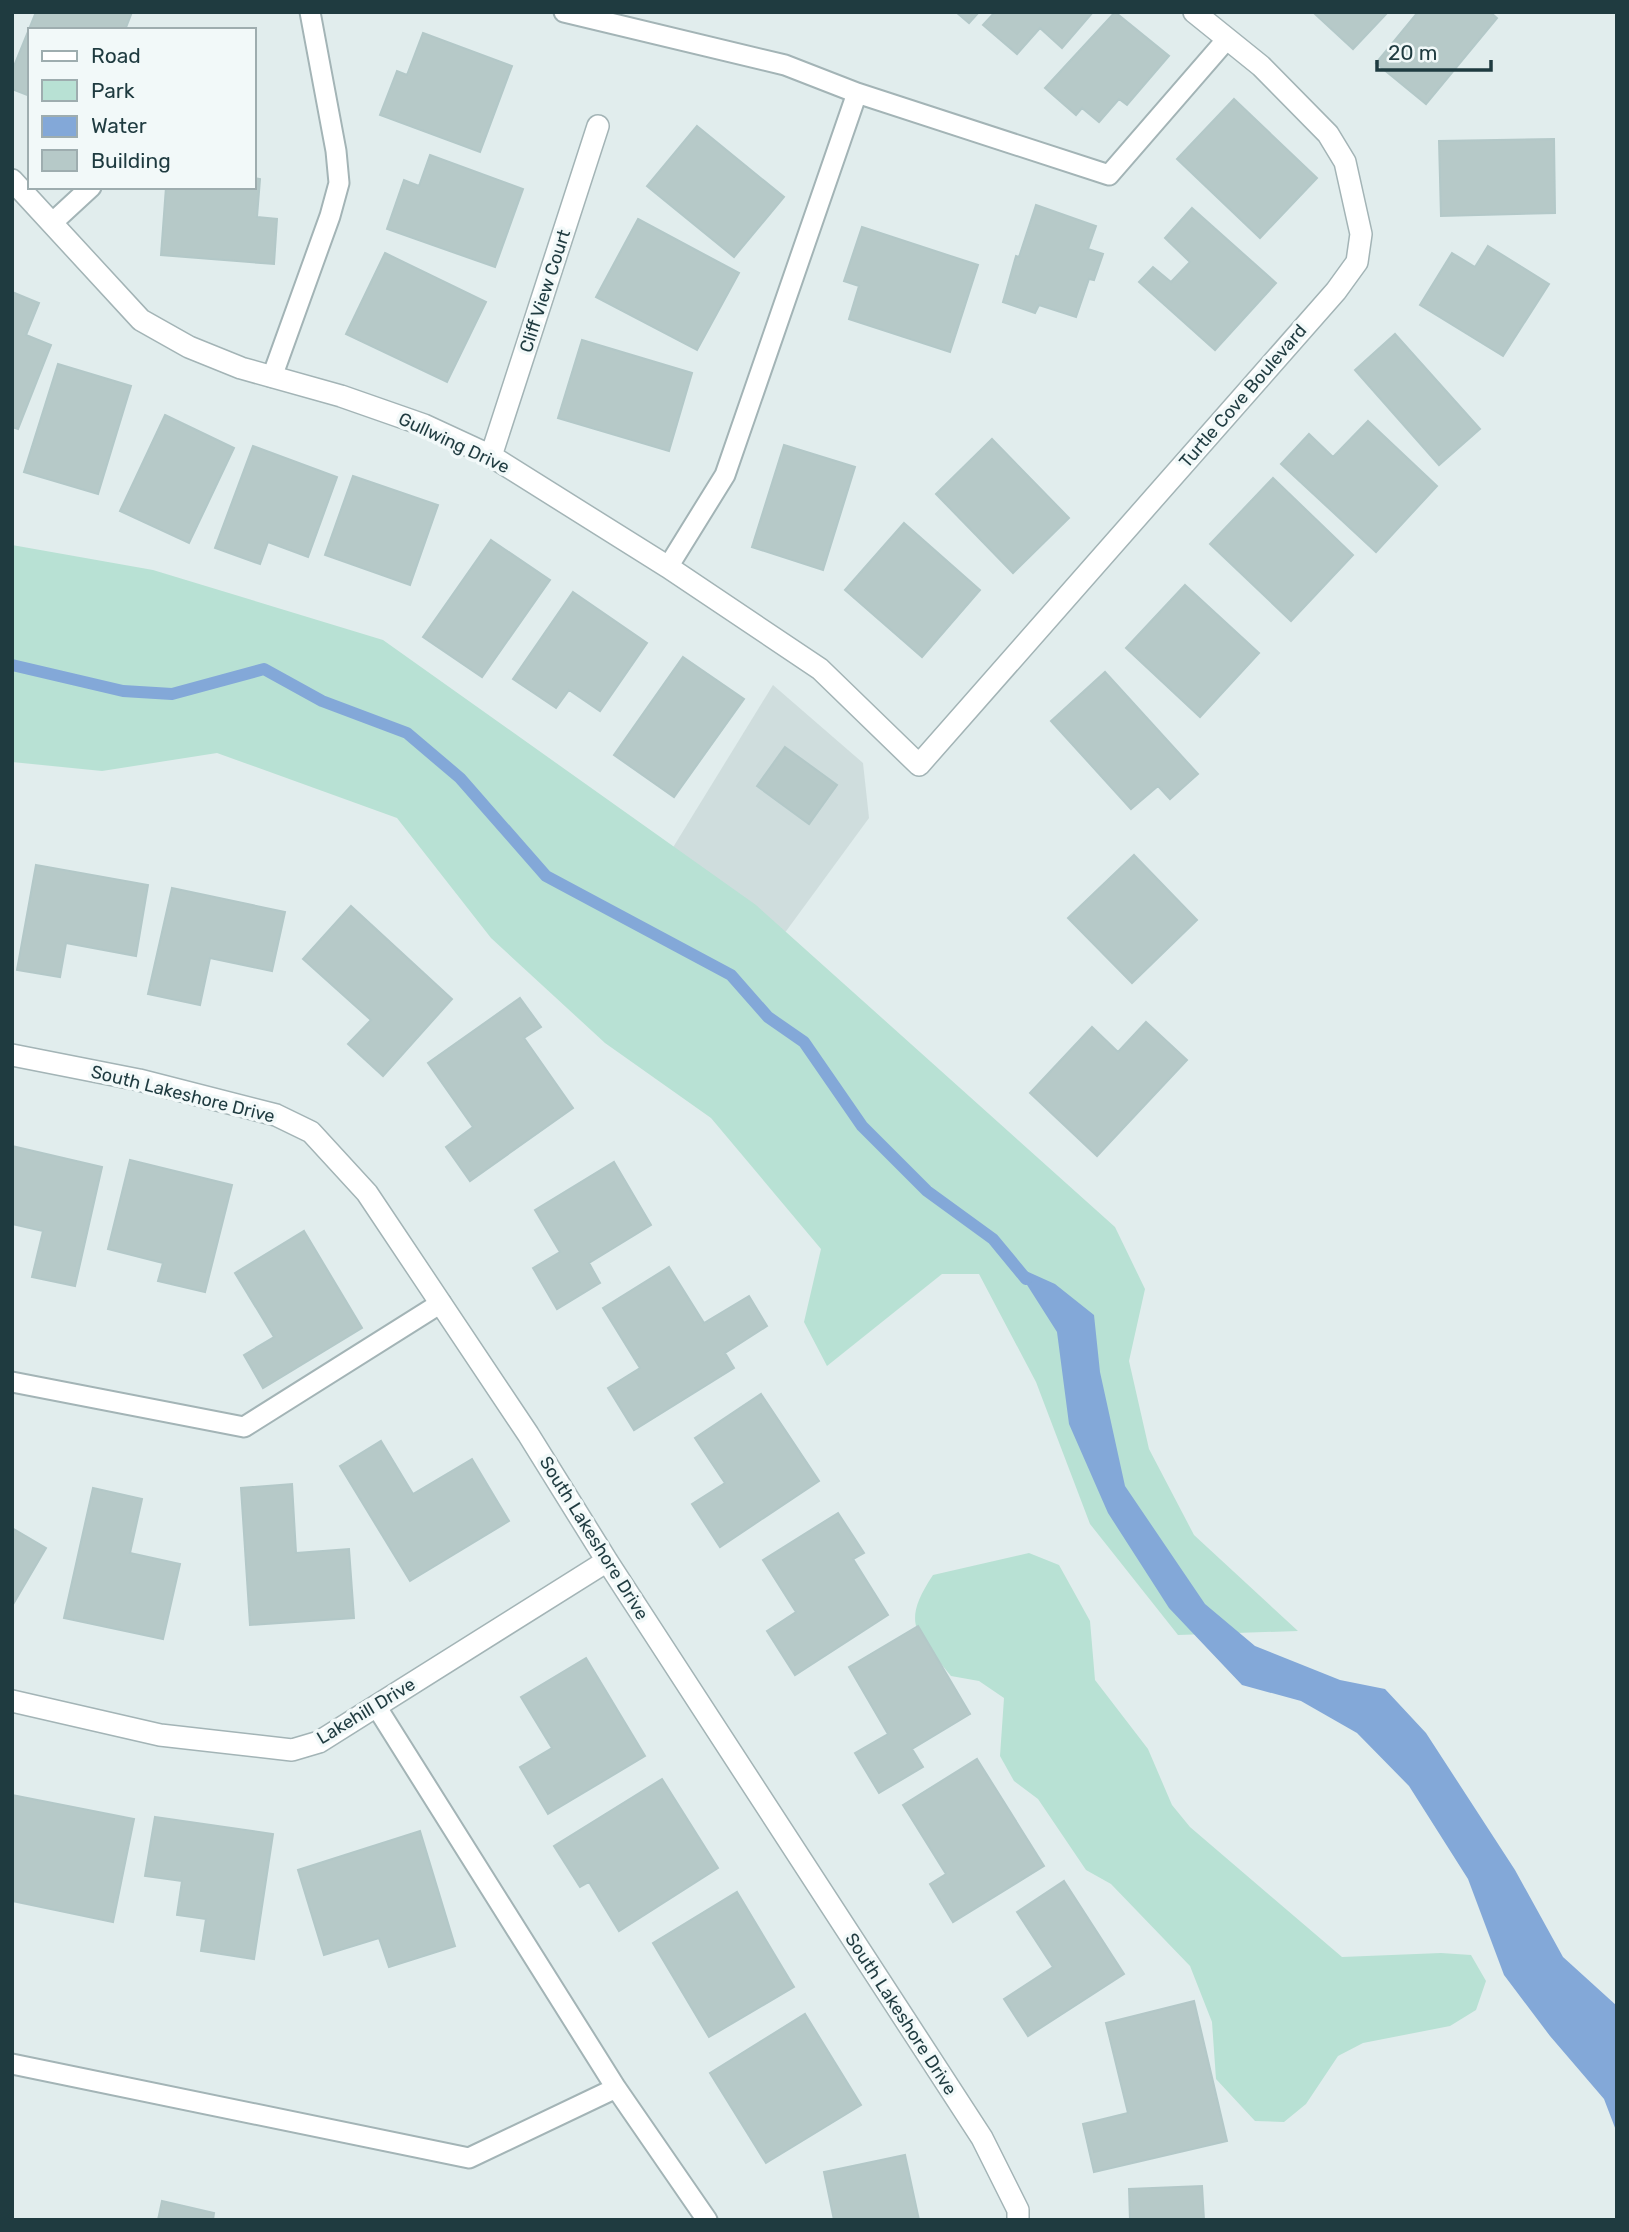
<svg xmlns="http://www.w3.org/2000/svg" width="1629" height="2232" font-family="Rubik,sans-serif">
	<rect width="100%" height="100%" fill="#e1eded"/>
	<path fill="#cfdddd" d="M 773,685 L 863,763 L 869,818 L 773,949 L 664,862 Z"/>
	<path fill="#b8e1d4" d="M 12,545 L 153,570 L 383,640 L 756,905 L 1115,1227 L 1145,1289 L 1129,1361 L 1149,1449 L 1194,1535 L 1298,1631 L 1178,1635 L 1090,1524 L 1036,1382 L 979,1274 L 942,1274 L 827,1366 L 804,1322 L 821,1249 L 711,1118 L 605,1043 L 491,938 L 397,818 L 217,753 L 102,771 L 12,762 Z
		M 1029,1553 L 1059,1565 L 1090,1621 L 1095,1680 L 1148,1749 L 1172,1805 L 1190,1827 L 1342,1957 L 1441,1953 L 1471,1955 L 1486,1981 L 1476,2010 L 1450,2026 L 1363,2043 L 1338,2056 L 1306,2104 L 1284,2122 L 1255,2121 L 1216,2079 L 1212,2022 L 1190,1966 L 1111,1884 L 1086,1870 L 1038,1799 L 1014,1781 L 1000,1756 L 1004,1698 L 979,1681 L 951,1676 C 918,1634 899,1626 933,1575 Z"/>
	<path fill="#83a8d8" d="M 1015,1266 L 1055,1284 L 1094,1315 L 1100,1372 L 1125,1486 L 1205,1604 L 1255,1646 L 1340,1680 L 1385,1689 L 1426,1733 L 1515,1870 L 1563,1957 L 1617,2006 L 1617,2133 L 1604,2099 L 1550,2036 L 1504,1975 L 1468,1879 L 1409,1786 L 1357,1733 L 1301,1701 L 1242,1685 L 1169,1608 L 1108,1513 L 1069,1424 L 1057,1332 Z"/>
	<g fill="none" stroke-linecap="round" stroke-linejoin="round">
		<path stroke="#83a8d8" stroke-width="12" d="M 12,665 L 123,691 L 172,694 L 264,669 L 322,701 L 407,733 L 460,778 L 546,876 L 731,975 L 768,1017 L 804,1042 L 862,1126 L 927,1191 L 993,1239 L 1026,1279"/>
	</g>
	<path fill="#b6c9c8" stroke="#b3c8c8" stroke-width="2" d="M 36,12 L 132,12 L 125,30 L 30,30 L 30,96 L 12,89 L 12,71 Z
		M 956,12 L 979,12 L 969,23 Z
		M 995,12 L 1093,12 L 1062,48 L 1040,28 L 1017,54 L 983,25 Z
		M 1115,12 L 1169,56 L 1127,105 L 1119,99 L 1099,122 L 1082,108 L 1076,115 L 1045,88 Z
		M 1317,12 L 1388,12 L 1353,49 L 1315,14 Z
		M 1418,12 L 1490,12 L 1497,18 L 1426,104 L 1376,63 Z
		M 423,33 L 512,66 L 480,152 L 380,115 L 397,71 L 407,75 Z
		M 1234,99 L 1317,178 L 1260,238 L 1177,159 Z
		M 697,126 L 784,197 L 734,257 L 647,186 Z
		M 1554,139 L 1555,213 L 1441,216 L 1439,141 Z
		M 430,155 L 523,189 L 495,267 L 387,229 L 404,180 L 419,186 Z
		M 254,178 L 260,179 L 257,217 L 277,219 L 274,264 L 161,255 L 166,187 L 254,187 Z
		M 1036,205 L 1096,226 L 1088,249 L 1103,254 L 1094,280 L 1089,279 L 1076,317 L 1039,305 L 1035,313 L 1003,302 L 1016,256 L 1019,257 Z
		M 1192,208 L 1276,283 L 1215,350 L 1139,282 L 1153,267 L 1171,282 L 1190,262 L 1165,238 Z
		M 638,219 L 739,273 L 697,350 L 596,297 Z
		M 862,227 L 978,265 L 950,352 L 849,319 L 859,286 L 844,281 Z
		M 1488,246 L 1549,284 L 1503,356 L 1420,305 L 1452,253 L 1475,267 Z
		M 385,253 L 486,302 L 447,382 L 346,334 Z
		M 12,292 L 39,303 L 26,335 L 51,345 L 18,429 L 12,427 Z
		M 1395,334 L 1480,429 L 1439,465 L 1355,370 Z
		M 582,340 L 692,373 L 669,451 L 558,418 Z
		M 58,364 L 131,386 L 98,494 L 24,472 Z
		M 165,415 L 234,448 L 189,543 L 120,511 Z
		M 1368,421 L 1437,486 L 1376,552 L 1281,464 L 1309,434 L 1333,457 Z
		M 992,439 L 1069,518 L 1013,573 L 936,494 Z
		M 784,445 L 855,467 L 823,570 L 752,547 Z
		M 253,446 L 337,477 L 308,557 L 268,542 L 260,564 L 215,548 Z
		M 353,476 L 438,505 L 410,585 L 325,555 Z
		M 1273,478 L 1353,555 L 1291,621 L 1210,544 Z
		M 904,523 L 980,590 L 922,657 L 845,590 Z
		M 491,540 L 550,580 L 482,677 L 423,637 Z
		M 1185,585 L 1259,653 L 1200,717 L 1126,648 Z
		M 573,592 L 647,643 L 600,711 L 569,690 L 556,708 L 513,679 Z
		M 683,657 L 744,699 L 674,797 L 614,755 Z
		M 1105,672 L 1198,774 L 1170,799 L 1158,786 L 1131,809 L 1051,721 Z
		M 785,747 L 837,785 L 809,824 L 757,786 Z
		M 1134,855 L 1197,920 L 1132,983 L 1068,918 Z
		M 36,865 L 148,885 L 136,956 L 66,943 L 60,977 L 17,970 Z
		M 172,888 L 285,912 L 272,971 L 210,958 L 200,1005 L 148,994 Z
		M 351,906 L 452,999 L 383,1076 L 348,1044 L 371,1020 L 303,959 Z
		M 520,998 L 541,1027 L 524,1038 L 573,1108 L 470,1181 L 446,1147 L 473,1127 L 428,1063 Z
		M 1146,1022 L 1187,1060 L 1097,1156 L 1030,1093 L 1092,1027 L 1118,1052 Z
		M 12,1146 L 102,1167 L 75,1286 L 32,1277 L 43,1231 L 12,1224 Z
		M 130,1160 L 232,1185 L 205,1292 L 158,1281 L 163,1263 L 108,1249 Z
		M 614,1162 L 651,1225 L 589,1263 L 600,1283 L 557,1309 L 533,1268 L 560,1252 L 535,1210 Z
		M 304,1231 L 362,1328 L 263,1388 L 244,1355 L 274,1337 L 235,1273 Z
		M 669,1267 L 704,1323 L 749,1296 L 767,1326 L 725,1353 L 734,1368 L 634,1430 L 608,1388 L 640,1368 L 603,1308 Z
		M 761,1394 L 819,1481 L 720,1547 L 692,1504 L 725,1483 L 695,1438 Z
		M 381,1441 L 413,1494 L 472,1459 L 509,1521 L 410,1581 L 340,1466 Z
		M 292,1484 L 296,1553 L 349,1549 L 354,1618 L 250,1625 L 241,1488 Z
		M 93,1488 L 142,1499 L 130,1553 L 180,1564 L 163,1639 L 64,1618 Z
		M 838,1513 L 864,1553 L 853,1559 L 888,1615 L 795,1675 L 767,1631 L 796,1612 L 763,1560 Z
		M 12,1528 L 46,1548 L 12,1606 Z
		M 918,1626 L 970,1714 L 912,1749 L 923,1767 L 879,1793 L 855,1753 L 888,1734 L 849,1667 Z
		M 586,1658 L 645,1756 L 548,1814 L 520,1767 L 552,1748 L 521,1697 Z
		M 977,1759 L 1044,1866 L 953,1922 L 930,1884 L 946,1874 L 903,1805 Z
		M 662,1779 L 718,1868 L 619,1931 L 589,1882 L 580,1887 L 554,1846 Z
		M 12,1795 L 134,1819 L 113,1922 L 12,1901 Z
		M 155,1817 L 273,1834 L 254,1959 L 201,1951 L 206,1919 L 177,1915 L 182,1881 L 145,1876 Z
		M 420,1831 L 455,1946 L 389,1967 L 379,1938 L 324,1955 L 298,1870 Z
		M 1064,1881 L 1124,1974 L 1028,2036 L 1004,1999 L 1053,1967 L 1017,1912 Z
		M 737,1892 L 794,1987 L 709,2037 L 653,1943 Z
		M 1194,2001 L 1227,2141 L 1094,2172 L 1083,2124 L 1128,2113 L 1106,2023 Z
		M 805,2014 L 861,2105 L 766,2163 L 710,2073 Z
		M 905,2155 L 919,2220 L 834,2220 L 824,2172 Z
		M 1202,2186 L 1204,2220 L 1130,2220 L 1129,2189 Z
		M 162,2201 L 214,2213 L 213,2220 L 158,2220 Z"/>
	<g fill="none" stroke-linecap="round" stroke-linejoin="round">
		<defs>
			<path id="service" d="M 564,12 L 785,65 L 857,93 L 1109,175 L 1227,39
				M 52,223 L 91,187
				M 272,377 L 330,216 L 339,183 L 336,151 L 310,12
				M 668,567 L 725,475 L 857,93
				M 12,1382 L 244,1427 L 441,1303
				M 376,1706 L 616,2088 L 707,2220
				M 12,2064 L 469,2158 L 616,2088"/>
			<path id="minor" d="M 12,180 L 141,320 L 189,347 L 241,368 L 341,396 L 424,425 L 491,456 L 668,567 L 820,669 L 919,765 L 1336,291 L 1357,262 L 1361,234 L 1345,162 L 1328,134 L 1261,66 L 1194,12
				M 491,456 L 598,126
				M 12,1055 L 139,1080 L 276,1115 L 311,1132 L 367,1193 L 528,1434 L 607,1561 L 982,2138 L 1018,2210 L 1018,2220
				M 12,1701 L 160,1735 L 292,1750 L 319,1742 L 607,1561"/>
		</defs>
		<use href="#service" stroke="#a3b4b6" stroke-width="23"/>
		<use href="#minor" stroke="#a3b4b6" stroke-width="24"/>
		<use href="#service" stroke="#fff" stroke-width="19"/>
		<use href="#minor" stroke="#fff" stroke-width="21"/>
	</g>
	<g text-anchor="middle" stroke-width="7" stroke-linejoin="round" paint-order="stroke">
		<g font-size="18" fill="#1f3b40" stroke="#f2f9f9">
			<text transform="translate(545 291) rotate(-72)" y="6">Cliff View Court</text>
			<text transform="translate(1243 396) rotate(-49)" y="6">Turtle Cove Boulevard</text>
			<text transform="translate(454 443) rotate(25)" y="6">Gullwing Drive</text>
			<text transform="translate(183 1094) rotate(14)" y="6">South Lakeshore Drive</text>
			<text transform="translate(594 1538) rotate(58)" y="6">South Lakeshore Drive</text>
			<text transform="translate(366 1711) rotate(-31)" y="6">Lakehill Drive</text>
			<text transform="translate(901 2014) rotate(57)" y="6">South Lakeshore Drive</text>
		</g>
	</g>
	<rect width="1629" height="2232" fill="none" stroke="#1f3b40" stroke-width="28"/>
	<rect x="28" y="28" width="228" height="161" fill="#f2f9f9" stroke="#9eadaf" stroke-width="2"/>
	<rect x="42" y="51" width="35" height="10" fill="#ffffff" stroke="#9eadaf" stroke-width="2"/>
	<text x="91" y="63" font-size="21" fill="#1f3b40">Road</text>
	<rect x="42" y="80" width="35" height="21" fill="#b8e1d4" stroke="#9eadaf" stroke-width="2"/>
	<text x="91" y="98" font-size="21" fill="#1f3b40">Park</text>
	<rect x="42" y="116" width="35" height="21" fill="#83a8d8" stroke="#9eadaf" stroke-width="2"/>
	<text x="91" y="133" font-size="21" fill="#1f3b40">Water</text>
	<rect x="42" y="150" width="35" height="21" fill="#b6c9c8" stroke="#9eadaf" stroke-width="2"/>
	<text x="91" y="168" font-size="21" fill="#1f3b40">Building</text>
	<path d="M1377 60v10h114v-10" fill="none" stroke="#1f3b40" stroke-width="3.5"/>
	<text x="1388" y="60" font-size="21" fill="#1f3b40" stroke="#f2f9f9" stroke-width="5" paint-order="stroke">20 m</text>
</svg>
